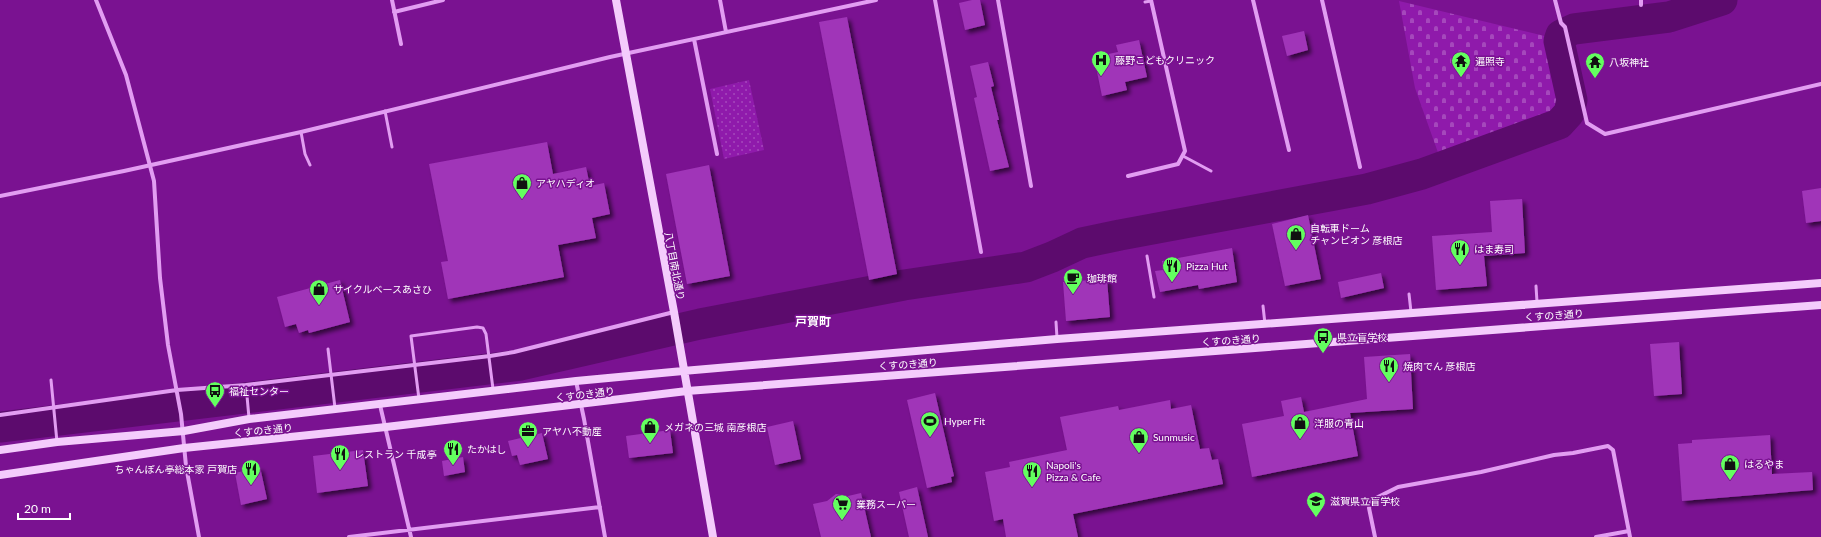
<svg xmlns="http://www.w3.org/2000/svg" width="1821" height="537" font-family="Lato,'Noto Sans JP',sans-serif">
	<defs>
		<pattern id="cemetery-stones" width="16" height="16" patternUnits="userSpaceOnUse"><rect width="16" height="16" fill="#8f1aab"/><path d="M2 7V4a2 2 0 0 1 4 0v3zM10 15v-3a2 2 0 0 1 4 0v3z" fill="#a548bc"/></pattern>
		<pattern id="park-dots" width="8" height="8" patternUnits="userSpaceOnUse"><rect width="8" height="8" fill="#8f1aab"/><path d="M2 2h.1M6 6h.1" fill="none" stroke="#a548bc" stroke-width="1.8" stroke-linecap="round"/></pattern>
		<filter id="shadow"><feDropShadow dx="3.5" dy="3.5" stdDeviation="2" flood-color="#0009"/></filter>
	</defs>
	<rect width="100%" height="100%" fill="#7a1291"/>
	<path fill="url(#cemetery-stones)" d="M 1399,1 L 1557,39 L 1551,47 L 1568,103 L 1564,111 L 1559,117 L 1441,161 L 1415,88 Z"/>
	<path fill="url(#park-dots)" d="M 749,80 L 764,150 L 724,159 L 710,89 Z"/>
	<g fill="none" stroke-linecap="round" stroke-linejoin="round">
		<path stroke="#5c0b6d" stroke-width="31" d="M 0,427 L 521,365 L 700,324 L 904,285 L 1026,267 L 1052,257 L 1082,243 L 1120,235 L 1367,189 L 1422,174 L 1559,124 L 1569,113 L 1572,100 L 1559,41 L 1561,35 L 1574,29 L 1669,17 L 1722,0"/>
	</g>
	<path fill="#a035b8" filter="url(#shadow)" d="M 972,0 L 980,0 L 985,25 L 965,30 L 959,3 Z
		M 847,17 L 897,274 L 869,280 L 819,22 Z
		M 1304,31 L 1308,50 L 1287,56 L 1282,36 Z
		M 1139,40 L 1147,77 L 1125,82 L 1127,90 L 1102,96 L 1094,57 L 1118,52 L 1116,45 Z
		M 988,62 L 994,86 L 991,87 L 999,120 L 997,120 L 1009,167 L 990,171 L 974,98 L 977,97 L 970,66 Z
		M 547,142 L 553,174 L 586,167 L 590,186 L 604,183 L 610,214 L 592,218 L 596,238 L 558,245 L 564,277 L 448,299 L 441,262 L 448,261 L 429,164 Z
		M 709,165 L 730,276 L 687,284 L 666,174 Z
		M 1821,188 L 1821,221 L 1806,223 L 1802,191 Z
		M 1522,199 L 1525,253 L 1484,256 L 1487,286 L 1436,290 L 1432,236 L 1492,232 L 1490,201 Z
		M 1308,215 L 1321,279 L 1285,286 L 1272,224 Z
		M 1232,248 L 1237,282 L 1199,289 L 1198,285 L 1160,292 L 1155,271 L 1163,270 L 1162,261 Z
		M 1381,273 L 1384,288 L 1341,298 L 1338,282 Z
		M 1107,279 L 1110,317 L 1066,321 L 1063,282 Z
		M 340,280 L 350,322 L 309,333 L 308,330 L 299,333 L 296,324 L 285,327 L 277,297 Z
		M 1679,342 L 1682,394 L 1654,396 L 1650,344 Z
		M 1410,354 L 1413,409 L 1350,413 L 1358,456 L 1252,477 L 1242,424 L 1284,416 L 1281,401 L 1301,397 L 1304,412 L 1367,399 L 1364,357 Z
		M 935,393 L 954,476 L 951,477 L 952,482 L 927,488 L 907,400 Z
		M 1170,400 L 1171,409 L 1191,405 L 1200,449 L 1209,448 L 1212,460 L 1218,459 L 1223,484 L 1073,514 L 1078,537 L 1006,537 L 1003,519 L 994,521 L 985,472 L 1010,467 L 1009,462 L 1067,450 L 1060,417 L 1118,406 L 1119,410 Z
		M 793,421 L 801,459 L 775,465 L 767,427 Z
		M 670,430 L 673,453 L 629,458 L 626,436 Z
		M 542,433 L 548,459 L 520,465 L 517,455 L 512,456 L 508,441 Z
		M 1770,435 L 1772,474 L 1812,472 L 1813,490 L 1682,501 L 1678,444 L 1692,443 L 1692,440 Z
		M 363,450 L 368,486 L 317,493 L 313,456 Z
		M 463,457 L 465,472 L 444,476 L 442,461 Z
		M 260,467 L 267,499 L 241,505 L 235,473 Z
		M 917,487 L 928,537 L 909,537 L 899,492 Z
		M 861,493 L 871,537 L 821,537 L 813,504 L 827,501 L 836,494 L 848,496 Z"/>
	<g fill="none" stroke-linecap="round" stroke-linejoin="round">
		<path stroke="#e29df2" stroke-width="3" d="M 1145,2 L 1151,1
			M 385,111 L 392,147
			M 301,132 L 305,154 L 310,165
			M 1183,156 L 1211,171
			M 1147,256 L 1154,297
			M 1536,286 L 1537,302
			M 1409,294 L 1411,312
			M 1263,306 L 1265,324
			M 1056,322 L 1057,338
			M 328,349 L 335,408
			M 51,380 L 57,442
			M 246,385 L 249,418
			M 419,399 L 411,336 L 477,327 L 483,328 L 486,334 L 493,389"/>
		<path stroke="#e29df2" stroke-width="4" d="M 96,0 L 126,75 L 154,181 L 160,278 L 168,345 L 181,414 L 186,466 L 199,537
			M 392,0 L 401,44
			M 720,0 L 726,32
			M 935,0 L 981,252
			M 998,0 L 1031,186
			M 1253,0 L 1289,150
			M 1322,0 L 1360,167
			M 1555,0 L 1561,23 L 1565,27 L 1587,123 L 1605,134 L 1821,84
			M 1641,5 L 1641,0
			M 394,12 L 443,0
			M 694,39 L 717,154
			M 1128,176 L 1178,164 L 1185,151 L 1151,0
			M 0,196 L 124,171 L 301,132 L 610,57 L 876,0
			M 576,381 L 584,419 L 605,537
			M 380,405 L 411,537
			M 0,415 L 177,390 L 246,385 L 490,356 L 514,352 L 674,312
			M 349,537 L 600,507
			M 1375,537 L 1369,508 L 1372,500 L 1398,487 L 1481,472 L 1554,455 L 1573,453 L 1608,446 L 1613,450 L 1630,537
			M 1596,537 L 1629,531"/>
		<path stroke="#f4ccfc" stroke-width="8" d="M 616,0 L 674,312 L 713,537
			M 0,450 L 57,442 L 184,431 L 249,419 L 576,381 L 683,371 L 1057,339 L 1821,283
			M 0,475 L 184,448 L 386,427 L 687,391 L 1821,305"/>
	</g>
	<defs>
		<symbol id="hospital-pin" viewBox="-11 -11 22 30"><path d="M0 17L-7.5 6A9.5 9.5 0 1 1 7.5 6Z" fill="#63ff5f" stroke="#7a1291"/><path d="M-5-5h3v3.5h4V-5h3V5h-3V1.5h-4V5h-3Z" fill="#111"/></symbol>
		<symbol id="temple-pin" viewBox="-11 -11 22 30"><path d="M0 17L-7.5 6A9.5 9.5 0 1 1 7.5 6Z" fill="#63ff5f" stroke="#7a1291"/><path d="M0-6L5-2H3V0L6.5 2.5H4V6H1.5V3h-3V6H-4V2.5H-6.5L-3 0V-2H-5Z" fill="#111"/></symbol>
		<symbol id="shop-pin" viewBox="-11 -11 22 30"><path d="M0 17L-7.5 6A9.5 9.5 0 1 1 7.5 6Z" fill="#63ff5f" stroke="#7a1291"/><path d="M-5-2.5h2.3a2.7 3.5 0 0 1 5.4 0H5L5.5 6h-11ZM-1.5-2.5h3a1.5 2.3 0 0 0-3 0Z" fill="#111"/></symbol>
		<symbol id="restaurant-pin" viewBox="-11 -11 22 30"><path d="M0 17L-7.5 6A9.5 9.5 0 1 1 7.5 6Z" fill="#63ff5f" stroke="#7a1291"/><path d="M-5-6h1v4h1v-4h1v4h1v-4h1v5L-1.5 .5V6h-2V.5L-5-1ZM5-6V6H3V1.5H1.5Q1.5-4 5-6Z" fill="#111"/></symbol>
		<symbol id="cafe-pin" viewBox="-11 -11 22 30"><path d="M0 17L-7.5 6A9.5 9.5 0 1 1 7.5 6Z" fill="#63ff5f" stroke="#7a1291"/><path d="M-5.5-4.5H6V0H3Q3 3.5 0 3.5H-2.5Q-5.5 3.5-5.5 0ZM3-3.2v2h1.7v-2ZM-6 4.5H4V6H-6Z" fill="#111"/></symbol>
		<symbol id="bus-pin" viewBox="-11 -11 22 30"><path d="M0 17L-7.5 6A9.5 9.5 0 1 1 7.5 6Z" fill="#63ff5f" stroke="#7a1291"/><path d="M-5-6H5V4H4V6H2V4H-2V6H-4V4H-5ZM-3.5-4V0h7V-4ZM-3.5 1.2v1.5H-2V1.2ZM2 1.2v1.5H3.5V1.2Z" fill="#111"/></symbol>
		<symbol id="stadium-pin" viewBox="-11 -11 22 30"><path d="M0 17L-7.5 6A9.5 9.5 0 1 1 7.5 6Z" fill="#63ff5f" stroke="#7a1291"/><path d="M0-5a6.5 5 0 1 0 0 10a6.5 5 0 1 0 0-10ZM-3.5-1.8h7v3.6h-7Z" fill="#111"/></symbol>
		<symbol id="office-pin" viewBox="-11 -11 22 30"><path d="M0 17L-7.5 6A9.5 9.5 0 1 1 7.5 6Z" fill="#63ff5f" stroke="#7a1291"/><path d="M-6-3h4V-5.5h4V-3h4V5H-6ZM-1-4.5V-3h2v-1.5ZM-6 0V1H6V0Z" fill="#111"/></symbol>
		<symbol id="school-pin" viewBox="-11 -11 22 30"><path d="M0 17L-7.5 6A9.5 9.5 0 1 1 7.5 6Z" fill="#63ff5f" stroke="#7a1291"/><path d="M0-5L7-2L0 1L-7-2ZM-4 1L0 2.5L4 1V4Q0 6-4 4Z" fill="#111"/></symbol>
		<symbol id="supermarket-pin" viewBox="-11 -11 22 30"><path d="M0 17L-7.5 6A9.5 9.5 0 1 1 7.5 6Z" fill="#63ff5f" stroke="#7a1291"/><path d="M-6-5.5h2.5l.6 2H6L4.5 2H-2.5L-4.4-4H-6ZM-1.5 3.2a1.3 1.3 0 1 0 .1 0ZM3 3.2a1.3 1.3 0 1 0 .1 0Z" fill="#111"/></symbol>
	</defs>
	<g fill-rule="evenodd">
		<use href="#hospital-pin" x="1090" y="49" width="22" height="30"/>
		<use href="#temple-pin" x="1450" y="50" width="22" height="30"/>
		<use href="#temple-pin" x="1584" y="51" width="22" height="30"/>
		<use href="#shop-pin" x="511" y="172" width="22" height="30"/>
		<use href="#shop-pin" x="1285" y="223" width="22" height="30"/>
		<use href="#restaurant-pin" x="1449" y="238" width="22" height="30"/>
		<use href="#restaurant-pin" x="1161" y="255" width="22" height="30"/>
		<use href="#cafe-pin" x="1062" y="267" width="22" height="30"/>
		<use href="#shop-pin" x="308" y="278" width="22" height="30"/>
		<use href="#bus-pin" x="1312" y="326" width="22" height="30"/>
		<use href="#restaurant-pin" x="1378" y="355" width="22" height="30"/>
		<use href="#bus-pin" x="204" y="380" width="22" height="30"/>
		<use href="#stadium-pin" x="919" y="410" width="22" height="30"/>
		<use href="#shop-pin" x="1289" y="412" width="22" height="30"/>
		<use href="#shop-pin" x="639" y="416" width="22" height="30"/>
		<use href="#office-pin" x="517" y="420" width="22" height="30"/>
		<use href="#shop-pin" x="1128" y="426" width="22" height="30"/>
		<use href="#restaurant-pin" x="442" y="438" width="22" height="30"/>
		<use href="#restaurant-pin" x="329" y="443" width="22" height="30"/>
		<use href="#shop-pin" x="1719" y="453" width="22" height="30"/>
		<use href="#restaurant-pin" x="240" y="458" width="22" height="30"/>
		<use href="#restaurant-pin" x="1021" y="460" width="22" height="30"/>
		<use href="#school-pin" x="1305" y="490" width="22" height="30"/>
		<use href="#supermarket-pin" x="831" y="493" width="22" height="30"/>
	</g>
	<g text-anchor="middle" stroke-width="3" stroke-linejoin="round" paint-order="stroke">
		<g font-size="10" fill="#fff" stroke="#7a1291" text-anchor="start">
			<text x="1115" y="64">藤野こどもクリニック</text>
			<text x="1475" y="65">遍照寺</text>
			<text x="1609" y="66">八坂神社</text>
			<text x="536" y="187">アヤハディオ</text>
			<text x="1310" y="232">自転車ドーム<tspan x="1310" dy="12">チャンピオン 彦根店</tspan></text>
			<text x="1474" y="253">はま寿司</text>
			<text x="1186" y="270">Pizza Hut</text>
			<text x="1087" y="282">珈琲館</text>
			<text x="333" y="293">サイクルベースあさひ</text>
			<text x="1337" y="341">県立盲学校</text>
			<text x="1403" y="370">焼肉でん 彦根店</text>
			<text x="229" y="395">福祉センター</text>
			<text x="944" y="425">Hyper Fit</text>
			<text x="1314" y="427">洋服の青山</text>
			<text x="664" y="431">メガネの三城 南彦根店</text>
			<text x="542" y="435">アヤハ不動産</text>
			<text x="1153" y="441">Sunmusic</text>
			<text x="467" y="453">たかはし</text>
			<text x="354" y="458">レストラン 千成亭</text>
			<text x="1744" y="468">はるやま</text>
			<text x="1046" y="469">Napoli's<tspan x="1046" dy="12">Pizza &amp; Cafe</tspan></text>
			<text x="237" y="473" text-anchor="end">ちゃんぽん亭総本家 戸賀店</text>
			<text x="1330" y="505">滋賀県立盲学校</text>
			<text x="856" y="508">業務スーパー</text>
		</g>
		<g font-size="10" fill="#fff" stroke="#7a1291">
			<text transform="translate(675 266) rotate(79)" y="4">八丁目南北通り</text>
			<text transform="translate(1554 315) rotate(-4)" y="4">くすのき通り</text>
			<text transform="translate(1231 340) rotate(-4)" y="4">くすのき通り</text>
			<text transform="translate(908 364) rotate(-4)" y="4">くすのき通り</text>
			<text transform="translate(585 394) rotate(-7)" y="4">くすのき通り</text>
			<text transform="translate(263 430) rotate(-6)" y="4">くすのき通り</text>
		</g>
		<g font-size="12" font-weight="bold" fill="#fff" stroke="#7a1291">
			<text x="813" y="326">戸賀町</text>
		</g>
	</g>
	<path d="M18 513v6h52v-6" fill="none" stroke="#ffffff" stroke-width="2"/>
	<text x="24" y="513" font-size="12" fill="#ffffff" stroke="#7a1291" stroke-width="3" paint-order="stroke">20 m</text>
</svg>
